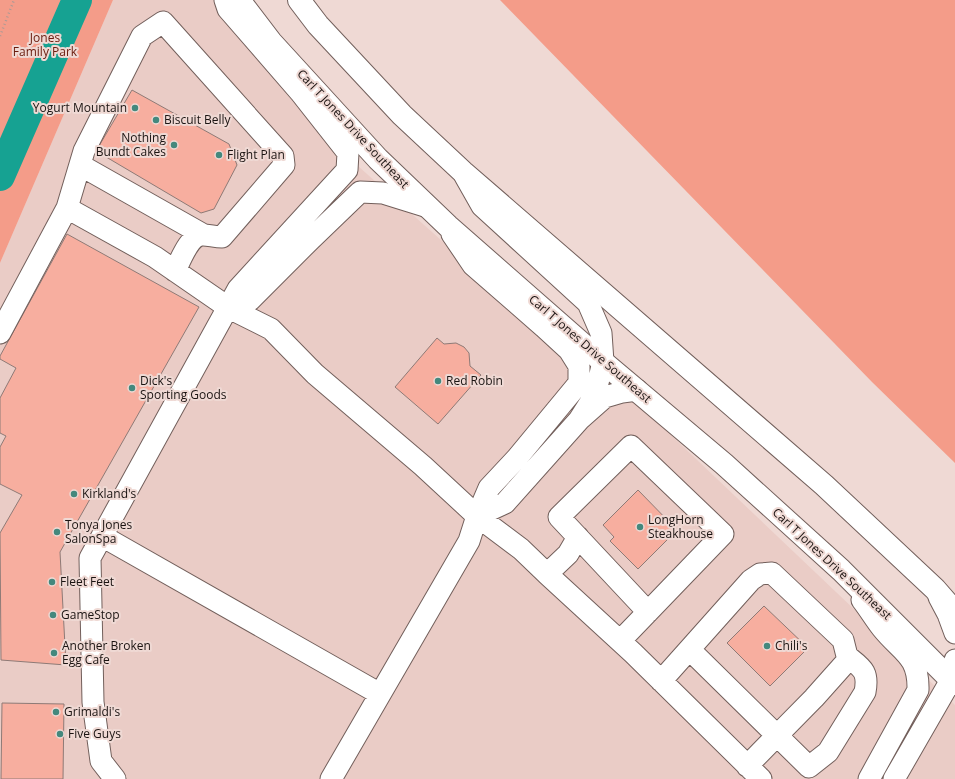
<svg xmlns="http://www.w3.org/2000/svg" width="955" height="779" font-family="'Open Sans',sans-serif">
	<rect width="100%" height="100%" fill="#efd9d4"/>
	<path fill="#eaccc6" d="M 113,0 L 214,0 L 221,11 L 339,149 L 563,349 L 635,401 L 955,705 L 955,779 L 0,779 L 0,263 Z"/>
	<path fill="#f49c89" d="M 0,0 L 113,0 L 0,263 Z
		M 500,0 L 955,0 L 955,463 L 872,382 Z"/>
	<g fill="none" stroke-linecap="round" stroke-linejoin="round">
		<path stroke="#16a292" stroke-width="30" d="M 0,176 L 77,0"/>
	</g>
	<path fill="#f7ae9f" stroke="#8e7a76" d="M 132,90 L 229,144 L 237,165 L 214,209 L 201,213 L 96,151 Z
		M 67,234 L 199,307 L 60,552 L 66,665 L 1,660 L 0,533 L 22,495 L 0,484 L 0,447 L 6,436 L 0,433 L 0,398 L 16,368 L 0,359 L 0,356 Z
		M 437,338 L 444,344 L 456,343 L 464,347 L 469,353 L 470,366 L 481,375 L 438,424 L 395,387 Z
		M 638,490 L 677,530 L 638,569 L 610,541 L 614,537 L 603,525 Z
		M 764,606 L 808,648 L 770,686 L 727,643 Z
		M 2,703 L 64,704 L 63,779 L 1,779 Z"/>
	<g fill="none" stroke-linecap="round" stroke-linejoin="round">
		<defs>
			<path id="minor" d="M 80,165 L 202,234
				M 465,176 L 482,206 L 588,303 L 601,333 L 603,362 L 595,395 L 579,420
				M 67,208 L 84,151 L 142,36 L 163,22 L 283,156 L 284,165 L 222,237 C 215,237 209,235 203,235 C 190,234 180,261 175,271
				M 229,308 L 250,300 L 310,240 L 360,192 L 383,193 L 428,207
				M 0,333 L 67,208 L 155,257 L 229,308 L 271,329 L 315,374 L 423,466 L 477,516 L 521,549 L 547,574 L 633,653 L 761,779
				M 477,516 L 505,503 L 579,420 L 605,397 L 622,392 L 637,390
				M 102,536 L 380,694
				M 547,574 L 568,554 L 578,537
				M 939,597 L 948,614 L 955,633
				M 862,600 C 869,609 875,619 882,628 C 901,652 919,655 918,690 L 869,779
				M 620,641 L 723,534 L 631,446 L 559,517 L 648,612
				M 690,650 L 809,767 L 828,752 L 865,692 C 869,671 862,668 847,656
				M 661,681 L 751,580 L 760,574 L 772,573 L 843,640 L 847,656 L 847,661 L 814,698 L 747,766
				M 115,779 L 101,761 L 93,702 L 90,558 L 238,289 L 347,170 L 348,153 L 300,92 L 228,9 L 225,0
				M 331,779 L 469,541 L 477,516 L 489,488 L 517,458 L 579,383 L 579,366 L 569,350 L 544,327 L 473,265 L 452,234
				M 894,779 L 951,680 L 955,660"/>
			<path id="major" d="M 239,0 L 271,42 L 378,159 L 448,226 L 603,362 L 724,464 L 841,570 L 955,684
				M 299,0 L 318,25 L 402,115 L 463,172 L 824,485 L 935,589 L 955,612"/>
		</defs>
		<use href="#minor" stroke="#725f5b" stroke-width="23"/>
		<use href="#major" stroke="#725f5b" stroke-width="24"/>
		<path stroke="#ab9a95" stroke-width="2.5" stroke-dasharray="1 3" stroke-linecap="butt" d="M 0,36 L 14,0"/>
		<use href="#minor" stroke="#fff" stroke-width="21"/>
		<use href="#major" stroke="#fff" stroke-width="22"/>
	</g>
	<g fill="#44887d" stroke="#efd9d4" stroke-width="1.5">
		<circle cx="135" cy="108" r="4"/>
		<circle cx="156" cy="120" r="4"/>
		<circle cx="174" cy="145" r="4"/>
		<circle cx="219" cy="155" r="4"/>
		<circle cx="438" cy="381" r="4"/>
		<circle cx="132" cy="388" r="4"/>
		<circle cx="74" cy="494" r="4"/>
		<circle cx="640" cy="527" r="4"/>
		<circle cx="57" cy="532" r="4"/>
		<circle cx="52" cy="582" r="4"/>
		<circle cx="53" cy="615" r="4"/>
		<circle cx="767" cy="646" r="4"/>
		<circle cx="54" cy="653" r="4"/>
		<circle cx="56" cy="712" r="4"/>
		<circle cx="60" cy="734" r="4"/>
	</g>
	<g text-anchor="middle" stroke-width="4" stroke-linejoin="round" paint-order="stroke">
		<g font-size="12" fill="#691b0d" stroke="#efd9d4">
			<text x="45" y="42">Jones<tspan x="45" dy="14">Family Park</tspan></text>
		</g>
		<g font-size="12" fill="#1b1412" stroke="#efd9d4" text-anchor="start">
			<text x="127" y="112" text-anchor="end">Yogurt Mountain</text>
			<text x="164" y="124">Biscuit Belly</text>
			<text x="166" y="142" text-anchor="end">Nothing<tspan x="166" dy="14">Bundt Cakes</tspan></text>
			<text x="227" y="159">Flight Plan</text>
			<text x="140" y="385">Dick's<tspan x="140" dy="14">Sporting Goods</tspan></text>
			<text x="446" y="385">Red Robin</text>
			<text x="82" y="498">Kirkland's</text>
			<text x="648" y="524">LongHorn<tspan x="648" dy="14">Steakhouse</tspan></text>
			<text x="65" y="529">Tonya Jones<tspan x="65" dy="14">SalonSpa</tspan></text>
			<text x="60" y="586">Fleet Feet</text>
			<text x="61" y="619">GameStop</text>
			<text x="62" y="650">Another Broken<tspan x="62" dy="14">Egg Cafe</tspan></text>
			<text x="775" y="650">Chili's</text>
			<text x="64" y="716">Grimaldi's</text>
			<text x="68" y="738">Five Guys</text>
		</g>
		<g font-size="12" fill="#1b1412" stroke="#efd9d4">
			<text transform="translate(353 129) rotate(47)" y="4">Carl T Jones Drive Southeast</text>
			<text transform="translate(590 349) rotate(41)" y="4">Carl T Jones Drive Southeast</text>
			<text transform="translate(832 564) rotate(43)" y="4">Carl T Jones Drive Southeast</text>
		</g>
	</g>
</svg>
